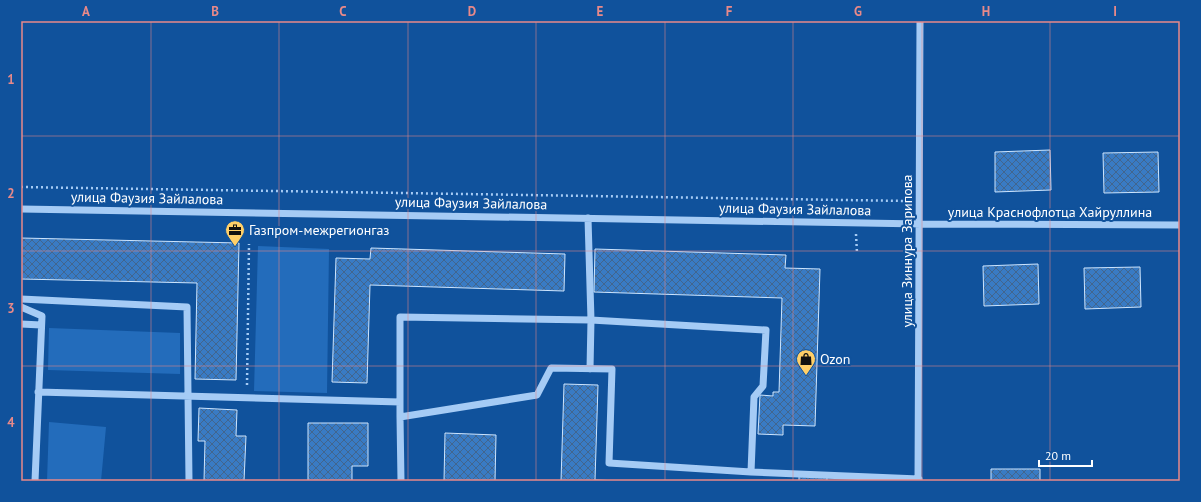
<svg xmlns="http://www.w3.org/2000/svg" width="1201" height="502" font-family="'PT Sans',sans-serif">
	<defs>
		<pattern id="building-cross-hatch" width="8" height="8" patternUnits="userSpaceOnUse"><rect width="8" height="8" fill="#397bc4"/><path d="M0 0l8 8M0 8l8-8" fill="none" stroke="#42668e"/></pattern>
	</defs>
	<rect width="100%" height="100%" fill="#10529c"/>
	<path fill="#236cbb" d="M 258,246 L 329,249 L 327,393 L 254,391 Z
		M 49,328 L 180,333 L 180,374 L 48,370 Z
		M 49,422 L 106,427 L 101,481 L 47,481 Z"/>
	<path fill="url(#building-cross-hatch)" stroke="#cde5fe" d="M 1050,150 L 1051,190 L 995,192 L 995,152 Z
		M 1158,152 L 1159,192 L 1104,193 L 1103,153 Z
		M 21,238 L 239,243 L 236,380 L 195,379 L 197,283 L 21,279 Z
		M 371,248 L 565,254 L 564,291 L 370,285 L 367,383 L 332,382 L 336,258 L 370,259 Z
		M 595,249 L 786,255 L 785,268 L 820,269 L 815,426 L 783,425 L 783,435 L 758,434 L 760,395 L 773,396 L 773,392 L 779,392 L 782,298 L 594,292 Z
		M 1038,264 L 1039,304 L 984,306 L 983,266 Z
		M 1140,267 L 1141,307 L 1085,309 L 1084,268 Z
		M 564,384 L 598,385 L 595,480 L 620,481 L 561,481 Z
		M 199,408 L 237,410 L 236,436 L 246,436 L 244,481 L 204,481 L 205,441 L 198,441 Z
		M 308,423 L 368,423 L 368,466 L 352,466 L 352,481 L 308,481 Z
		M 445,433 L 496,435 L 495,481 L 444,481 Z
		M 991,469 L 1040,469 L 1040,481 L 991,481 Z
		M 799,474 L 827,475 L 827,481 L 799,481 Z"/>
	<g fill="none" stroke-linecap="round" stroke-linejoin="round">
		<path stroke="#a5cbf5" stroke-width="2.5" stroke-dasharray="2 3" stroke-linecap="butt" d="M 21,187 L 908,201
			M 856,234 L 857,253
			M 247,385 L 249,244"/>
		<path stroke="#a5cbf5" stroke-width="7" d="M 21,209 L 921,224 L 1180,225
			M 588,218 L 591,320 L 590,369
			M 21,299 L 187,307 L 189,481
			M 21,307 L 42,316 L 35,481
			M 21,324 L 41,325
			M 38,392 L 400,402
			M 400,417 L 400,317 L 591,320 L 766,330 L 763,386 L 754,397 L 751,472
			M 401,481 L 400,417 L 537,395 L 551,368 L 612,369 L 609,463 L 751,472 L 919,479
			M 918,481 L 920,21"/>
	</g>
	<path fill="none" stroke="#e88989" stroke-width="1" stroke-opacity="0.55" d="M 151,21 L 151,481M 279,21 L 279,481M 408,21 L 408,481M 536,21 L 536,481M 665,21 L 665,481M 793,21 L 793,481M 922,21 L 922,481M 1050,21 L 1050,481M 21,136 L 1180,136M 21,251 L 1180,251M 21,366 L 1180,366"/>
	<defs>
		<symbol id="office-pin" viewBox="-11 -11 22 30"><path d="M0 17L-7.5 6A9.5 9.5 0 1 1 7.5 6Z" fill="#ffcf68" stroke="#10529c"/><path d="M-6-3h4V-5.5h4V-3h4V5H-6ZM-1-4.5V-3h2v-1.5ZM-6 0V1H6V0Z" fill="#111"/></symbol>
		<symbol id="shop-pin" viewBox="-11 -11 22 30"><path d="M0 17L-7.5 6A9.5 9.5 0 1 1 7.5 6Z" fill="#ffcf68" stroke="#10529c"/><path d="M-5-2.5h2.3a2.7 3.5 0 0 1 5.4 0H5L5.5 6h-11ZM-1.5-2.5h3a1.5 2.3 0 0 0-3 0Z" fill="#111"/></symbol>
	</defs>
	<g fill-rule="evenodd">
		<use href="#office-pin" x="224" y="219" width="22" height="30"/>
		<use href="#shop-pin" x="795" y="348" width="22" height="30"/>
	</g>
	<g text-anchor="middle" stroke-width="4" stroke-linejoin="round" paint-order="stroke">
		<g font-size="14" fill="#fff" stroke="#10529c">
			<text transform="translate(147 198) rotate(1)" y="5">улица Фаузия Зайлалова</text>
			<text transform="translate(471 203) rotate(1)" y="5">улица Фаузия Зайлалова</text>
			<text transform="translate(795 209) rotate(1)" y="5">улица Фаузия Зайлалова</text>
			<text x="1050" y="217">улица Краснофлотца Хайруллина</text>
			<text transform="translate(907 251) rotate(-90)" y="5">улица Зиннура Зарипова</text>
		</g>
		<g font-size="14" fill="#fff" stroke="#10529c" text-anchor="start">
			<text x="249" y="235">Газпром-межрегионгаз</text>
			<text x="820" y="364">Ozon</text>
		</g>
	</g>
	<rect width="1201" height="502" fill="none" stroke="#10529c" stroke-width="44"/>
	<path d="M1039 460v6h53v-6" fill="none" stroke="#ffffff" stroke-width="2"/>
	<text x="1045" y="460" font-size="12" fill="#ffffff" stroke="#10529c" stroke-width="3" paint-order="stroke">20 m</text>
	<rect x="22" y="22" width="1157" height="458" fill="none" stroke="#e88989" stroke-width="1.5"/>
	<g font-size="13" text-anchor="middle" font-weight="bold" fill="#e88989">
		<text x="86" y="16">A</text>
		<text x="215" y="16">B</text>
		<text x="343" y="16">C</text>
		<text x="472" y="16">D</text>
		<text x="600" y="16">E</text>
		<text x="729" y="16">F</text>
		<text x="858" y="16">G</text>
		<text x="986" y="16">H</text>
		<text x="1115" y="16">I</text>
		<text x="11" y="84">1</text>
		<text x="11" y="198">2</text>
		<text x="11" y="313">3</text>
		<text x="11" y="427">4</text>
	</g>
</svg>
